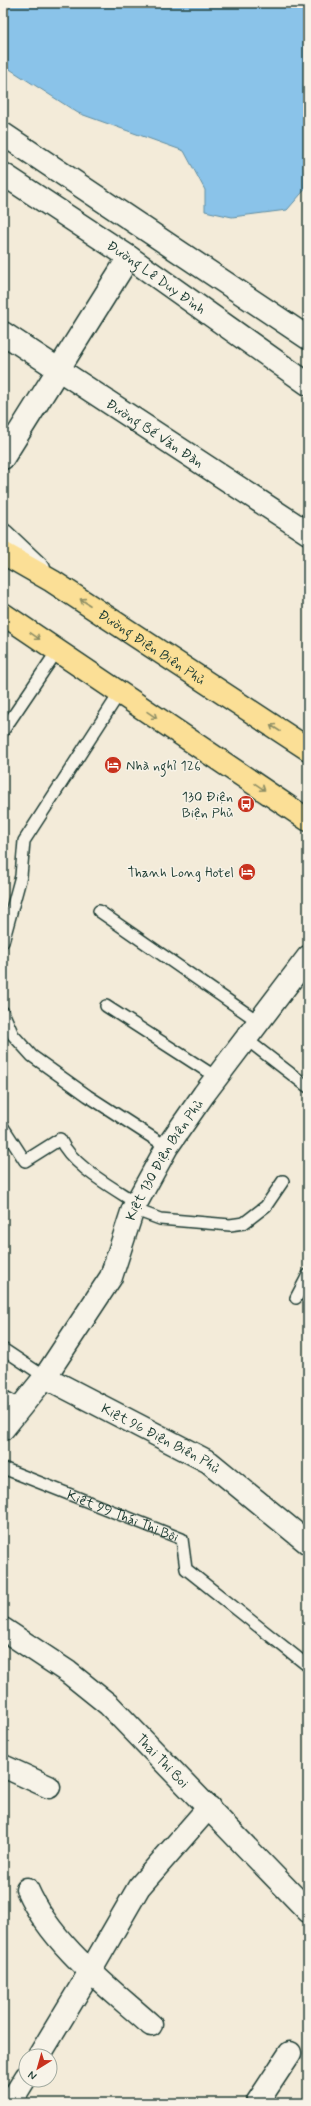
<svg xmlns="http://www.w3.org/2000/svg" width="311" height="2106" font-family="Mynerve,sans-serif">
	<rect width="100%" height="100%" fill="#f3ebd9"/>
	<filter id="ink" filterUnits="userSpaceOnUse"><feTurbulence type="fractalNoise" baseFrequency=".025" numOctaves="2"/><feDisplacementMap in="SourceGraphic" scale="8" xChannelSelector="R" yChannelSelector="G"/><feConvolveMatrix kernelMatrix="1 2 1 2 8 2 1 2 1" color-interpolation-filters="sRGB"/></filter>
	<g filter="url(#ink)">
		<path fill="#8ac3e9" stroke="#5f8da1" d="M 3,3 L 308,3 L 308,186 L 287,210 L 232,217 L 205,211 L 205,190 L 184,151 L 78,113 L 8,68 L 3,61 Z"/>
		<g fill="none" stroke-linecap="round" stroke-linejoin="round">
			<defs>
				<g id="service">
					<path d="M 3,731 L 57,651"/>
					<path d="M 99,911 L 259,1022"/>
					<path d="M 3,942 L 21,876 L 24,841 L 119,694"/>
					<path d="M 106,1006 L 216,1077"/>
					<path d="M 3,1012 L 13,1035 L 32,1056 L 88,1096 L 167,1147"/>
					<path d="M 246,1039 L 308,1087"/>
					<path d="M 3,1127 L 25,1161 L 60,1139 C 72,1166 112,1187 136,1203"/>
					<path d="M 133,1209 L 160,1219 L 230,1225 L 244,1223 L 266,1206 L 283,1181"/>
					<path d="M 296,1298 L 308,1275"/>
					<path d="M 3,1349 L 45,1377"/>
					<path d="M 3,1396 L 22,1406"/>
					<path id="s1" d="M 3,1468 L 182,1539 L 186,1569 L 308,1666"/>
				</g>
				<g id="minor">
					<path d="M 3,134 L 308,338"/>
					<path id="s2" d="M 3,174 L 129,257 L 308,384"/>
					<path id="s3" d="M 3,333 L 308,533"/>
					<path d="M 3,458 L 129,257"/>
					<path id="s4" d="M 45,1377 L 209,1462 L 308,1543"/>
					<path id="s5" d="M 3,1429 L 45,1377 L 111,1277 L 133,1209 L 167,1147 L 204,1094 L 308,957"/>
					<path d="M 3,1766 L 49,1787"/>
					<path d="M 27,1889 C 51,1944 107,1986 151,2025"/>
					<path d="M 39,2056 L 91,1970 L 139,1887 L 209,1807"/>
					<path d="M 10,2103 L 26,2077"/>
					<path d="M 257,2103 L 290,2053"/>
				</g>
				<g id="tertiary">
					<path d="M 3,535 L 39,569"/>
					<path id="s6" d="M 3,1629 L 68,1672 L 109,1705 L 308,1911"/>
				</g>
				<g id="primary">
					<path id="s7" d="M 3,553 L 52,581 L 308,749"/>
					<path d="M 3,614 L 308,820"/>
				</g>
			</defs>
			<use href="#service" stroke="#1f3d34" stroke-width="14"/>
			<use href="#minor" stroke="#1f3d34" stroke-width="25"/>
			<use href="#tertiary" stroke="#1f3d34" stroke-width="25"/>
			<use href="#primary" stroke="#1f3d34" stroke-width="25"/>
			<use href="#service" stroke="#f7f3e8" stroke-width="11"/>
			<use href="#minor" stroke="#f7f3e8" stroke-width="22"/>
			<use href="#tertiary" stroke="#f7f3e8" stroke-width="22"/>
			<use href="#primary" stroke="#fbdf96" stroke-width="22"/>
		</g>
		<defs><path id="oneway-shaft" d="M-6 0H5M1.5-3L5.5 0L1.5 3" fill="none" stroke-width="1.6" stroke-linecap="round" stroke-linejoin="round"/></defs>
		<g stroke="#8d8e65">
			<use href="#oneway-shaft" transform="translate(85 602) rotate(-147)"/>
			<use href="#oneway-shaft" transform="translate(35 636) rotate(35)"/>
			<use href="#oneway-shaft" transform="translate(152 715) rotate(34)"/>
			<use href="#oneway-shaft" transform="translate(275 728) rotate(-147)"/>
			<use href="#oneway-shaft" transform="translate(260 787) rotate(34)"/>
		</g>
	</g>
	<defs>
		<symbol id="hotel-disc" viewBox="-11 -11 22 22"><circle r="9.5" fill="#c8321e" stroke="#f7f3e8"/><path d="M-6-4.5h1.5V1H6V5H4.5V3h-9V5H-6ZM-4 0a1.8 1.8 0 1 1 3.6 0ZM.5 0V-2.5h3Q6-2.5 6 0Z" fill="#fff"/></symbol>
		<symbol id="bus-disc" viewBox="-11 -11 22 22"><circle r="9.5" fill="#c8321e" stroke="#f7f3e8"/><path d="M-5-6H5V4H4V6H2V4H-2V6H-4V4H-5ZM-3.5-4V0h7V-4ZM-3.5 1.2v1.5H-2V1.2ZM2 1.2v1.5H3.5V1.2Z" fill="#fff"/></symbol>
	</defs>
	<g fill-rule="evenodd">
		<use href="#hotel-disc" x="103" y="755" width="20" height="20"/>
		<use href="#bus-disc" x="236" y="794" width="20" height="20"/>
		<use href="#hotel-disc" x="237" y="862" width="20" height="20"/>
	</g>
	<g text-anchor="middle" stroke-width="3" stroke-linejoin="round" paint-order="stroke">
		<g font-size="14" fill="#1f3d34" stroke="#f7f3e8">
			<text dy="5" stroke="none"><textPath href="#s2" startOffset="185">Đường Lê Duy Đình</textPath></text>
			<text dy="5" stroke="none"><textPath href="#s3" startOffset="182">Đường Bế Văn Đàn</textPath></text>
			<text dy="5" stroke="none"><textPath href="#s7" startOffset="176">Đường Điện Biên Phủ</textPath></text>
			<text dy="5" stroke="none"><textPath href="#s5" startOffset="316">Kiệt 130 Điện Biên Phủ</textPath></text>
			<text dy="5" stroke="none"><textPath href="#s4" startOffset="131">Kiệt 96 Điện Biên Phủ</textPath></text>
			<text dy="5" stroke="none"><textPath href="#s1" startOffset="129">Kiệt 99 Thái Thị Bôi</textPath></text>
			<text dy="5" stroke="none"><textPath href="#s6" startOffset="208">Thai Thi Boi</textPath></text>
		</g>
		<g font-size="14" fill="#1f3d34" stroke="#f7f3e8" text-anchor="end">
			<text x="126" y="770" text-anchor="start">Nhà nghỉ 126</text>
			<text x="233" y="801">130 Điện<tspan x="233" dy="16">Biện Phủ</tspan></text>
			<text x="234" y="877">Thanh Long Hotel</text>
		</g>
	</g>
	<rect width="311" height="2106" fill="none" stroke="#f7f3e8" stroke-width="16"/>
	<rect x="8" y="8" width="295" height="2090" fill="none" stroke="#1f3d34" stroke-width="1.5" filter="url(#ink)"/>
	<g transform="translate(38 2068) rotate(217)"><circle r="19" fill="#f7f3e8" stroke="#a1aaa0"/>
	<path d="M0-3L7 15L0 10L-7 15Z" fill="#c8321e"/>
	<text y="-6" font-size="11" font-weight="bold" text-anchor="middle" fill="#1f3d34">N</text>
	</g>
</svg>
